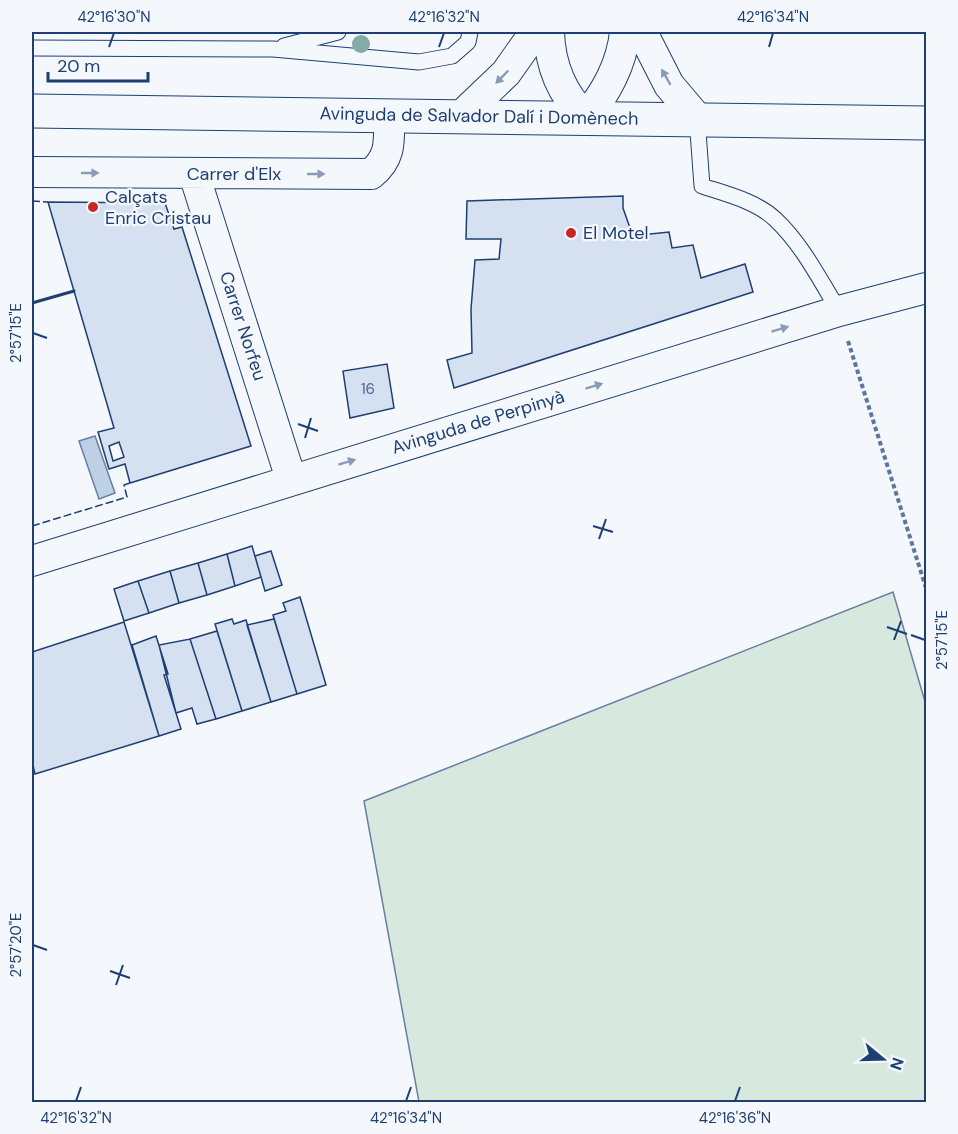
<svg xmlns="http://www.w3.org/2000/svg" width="958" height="1134" font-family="'DM Sans',sans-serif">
	<rect width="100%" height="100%" fill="#f4f7fb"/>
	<path fill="#d7e8df" stroke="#687fa3" stroke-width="1.5" d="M 893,592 L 926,705 L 926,1102 L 419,1102 L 364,801 Z"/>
	<path fill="#bed0e5" stroke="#687fa3" stroke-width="1.5" d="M 95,436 L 115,493 L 99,499 L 79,441 Z"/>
	<path fill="#d5e0f0" stroke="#1d3f73" stroke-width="1.5" fill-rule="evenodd" d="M 623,196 L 623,208 L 630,228 L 650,234 L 669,232 L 672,248 L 693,245 L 701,278 L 745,264 L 753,292 L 454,388 L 447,360 L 472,353 L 471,309 L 475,260 L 499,259 L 501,239 L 466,239 L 467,201 Z
		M 48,202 L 165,203 L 174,229 L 182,227 L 251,446 L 130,483 L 125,464 L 109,469 L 98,432 L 114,428 ZM 119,442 L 124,457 L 113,461 L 109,446 Z
		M 387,364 L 394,408 L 350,418 L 343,371 Z
		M 252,546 L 261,577 L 235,586 L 227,554 Z
		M 271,551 L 282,585 L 265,591 L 255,556 Z
		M 227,554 L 235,586 L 207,595 L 198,563 Z
		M 198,563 L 207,595 L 179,603 L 170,571 Z
		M 170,571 L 179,603 L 149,613 L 138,581 Z
		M 138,581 L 149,613 L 124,621 L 114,589 Z
		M 300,597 L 326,685 L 297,694 L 273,615 L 286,611 L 283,603 Z
		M 232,619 L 234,624 L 246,620 L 271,702 L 242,711 L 215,624 Z
		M 274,619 L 297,694 L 271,702 L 247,625 Z
		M 124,622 L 159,736 L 35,774 L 32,761 L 32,652 Z
		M 217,631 L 242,711 L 216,719 L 190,639 Z
		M 156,636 L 168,674 L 164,675 L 181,729 L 159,736 L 132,645 Z
		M 190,639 L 216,719 L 197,724 L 192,708 L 176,713 L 159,645 Z"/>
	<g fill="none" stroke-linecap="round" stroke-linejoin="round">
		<defs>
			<path id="lane" d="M 284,46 L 338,32
				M 32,48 L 273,49 L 419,62 L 452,56 L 468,42 L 470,32
				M 697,118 L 702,186 C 726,194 756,201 775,219 C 802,244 820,280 839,311"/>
			<path id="street" d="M 549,32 C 550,65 561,93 585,117 C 606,94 622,63 625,32
				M 642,32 L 669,85 L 697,118
				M 461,116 L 506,73 L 535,32
				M 32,172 L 371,174 C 392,157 389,140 389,115
				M 194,174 L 291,479
				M 32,561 L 839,311 L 926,288"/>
			<path id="secondary" d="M 32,111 L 926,123"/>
		</defs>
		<use href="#lane" stroke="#1d3f73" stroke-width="17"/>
		<use href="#street" stroke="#1d3f73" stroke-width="32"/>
		<use href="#secondary" stroke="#1d3f73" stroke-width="35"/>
		<path stroke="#5e769c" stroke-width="4" stroke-dasharray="4.5 3" stroke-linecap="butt" d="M 848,341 L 926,588"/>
		<use href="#lane" stroke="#f4f7fb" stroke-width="15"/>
		<use href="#street" stroke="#f4f7fb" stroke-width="30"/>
		<use href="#secondary" stroke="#f4f7fb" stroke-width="33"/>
		<path stroke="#1d3f73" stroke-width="1.5" stroke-dasharray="8 3" stroke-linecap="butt" d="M 32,201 L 48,202
			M 32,526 L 127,497 L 124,485 L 130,483"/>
		<path stroke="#1d3f73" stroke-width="3" d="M 32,303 L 74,291"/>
	</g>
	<circle fill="#86aba6" cx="361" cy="44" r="9"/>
	<defs><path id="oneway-solid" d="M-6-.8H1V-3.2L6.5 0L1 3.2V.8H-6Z" transform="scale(1.5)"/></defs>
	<g fill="#889bb7">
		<use href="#oneway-solid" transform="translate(502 77) rotate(134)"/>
		<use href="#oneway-solid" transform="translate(666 77) rotate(-120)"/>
		<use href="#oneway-solid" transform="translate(90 173)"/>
		<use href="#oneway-solid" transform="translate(316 174)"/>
		<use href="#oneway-solid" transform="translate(780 329) rotate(-17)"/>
		<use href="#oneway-solid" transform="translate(594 386) rotate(-17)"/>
		<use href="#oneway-solid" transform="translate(347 462) rotate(-17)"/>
	</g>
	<path fill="none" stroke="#1d3f73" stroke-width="2" d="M 109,47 L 114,33M 439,47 L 444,33M 769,47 L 773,33M 33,333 L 47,338M 298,424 L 318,431M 305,438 L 311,418M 593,526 L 613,532M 599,539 L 606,519M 887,627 L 907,634M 911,635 L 925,640M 894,640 L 901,621M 33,945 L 47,950M 110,971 L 130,978M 116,985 L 123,965M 76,1101 L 81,1087M 406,1101 L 411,1087M 735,1101 L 740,1087"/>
	<g fill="#c62828" stroke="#f4f7fb" stroke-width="2">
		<circle cx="93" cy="207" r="6"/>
		<circle cx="571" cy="233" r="6"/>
	</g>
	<g text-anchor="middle" stroke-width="4.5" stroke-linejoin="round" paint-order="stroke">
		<g font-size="15" fill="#4b6792">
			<text x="368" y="394">16</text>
		</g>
		<g font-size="18" fill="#1d3f73" stroke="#f4f7fb">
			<text transform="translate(479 116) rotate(1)" y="6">Avinguda de Salvador Dalí i Domènech</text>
			<text x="234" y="180">Carrer d'Elx</text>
			<text transform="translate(243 326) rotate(72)" y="6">Carrer Norfeu</text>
			<text transform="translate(478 422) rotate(-17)" y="6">Avinguda de Perpinyà</text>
		</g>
		<g font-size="18" fill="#1d3f73" stroke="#f4f7fb" text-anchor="start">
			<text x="105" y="203">Calçats<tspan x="105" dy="21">Enric Cristau</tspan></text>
			<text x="583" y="239">El Motel</text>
		</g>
	</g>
	<rect width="958" height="1134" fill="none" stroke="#f4f7fb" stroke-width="66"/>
	<g transform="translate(883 1059) rotate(109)" stroke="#f4f7fb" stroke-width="4.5" paint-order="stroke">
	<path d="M0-4.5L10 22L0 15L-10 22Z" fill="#1d3f73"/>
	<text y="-9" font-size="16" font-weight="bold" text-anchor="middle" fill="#1d3f73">N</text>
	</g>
	<path d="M48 72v9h100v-9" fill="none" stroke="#1d3f73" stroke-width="3"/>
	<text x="57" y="72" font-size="18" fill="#1d3f73" stroke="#f4f7fb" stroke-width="4.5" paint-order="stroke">20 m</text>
	<rect x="33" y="33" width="892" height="1068" fill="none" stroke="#1d3f73" stroke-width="2"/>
	<g font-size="15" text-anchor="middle" fill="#1d3f73">
		<text x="114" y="22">42°16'30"N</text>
		<text x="444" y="22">42°16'32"N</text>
		<text x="773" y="22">42°16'34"N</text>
		<text transform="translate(16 333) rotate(-90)" y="5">2°57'15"E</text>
		<text transform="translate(942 640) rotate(-90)" y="5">2°57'15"E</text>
		<text transform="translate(16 945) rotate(-90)" y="5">2°57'20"E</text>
		<text x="76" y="1123">42°16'32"N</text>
		<text x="406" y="1123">42°16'34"N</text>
		<text x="735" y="1123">42°16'36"N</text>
	</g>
</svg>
